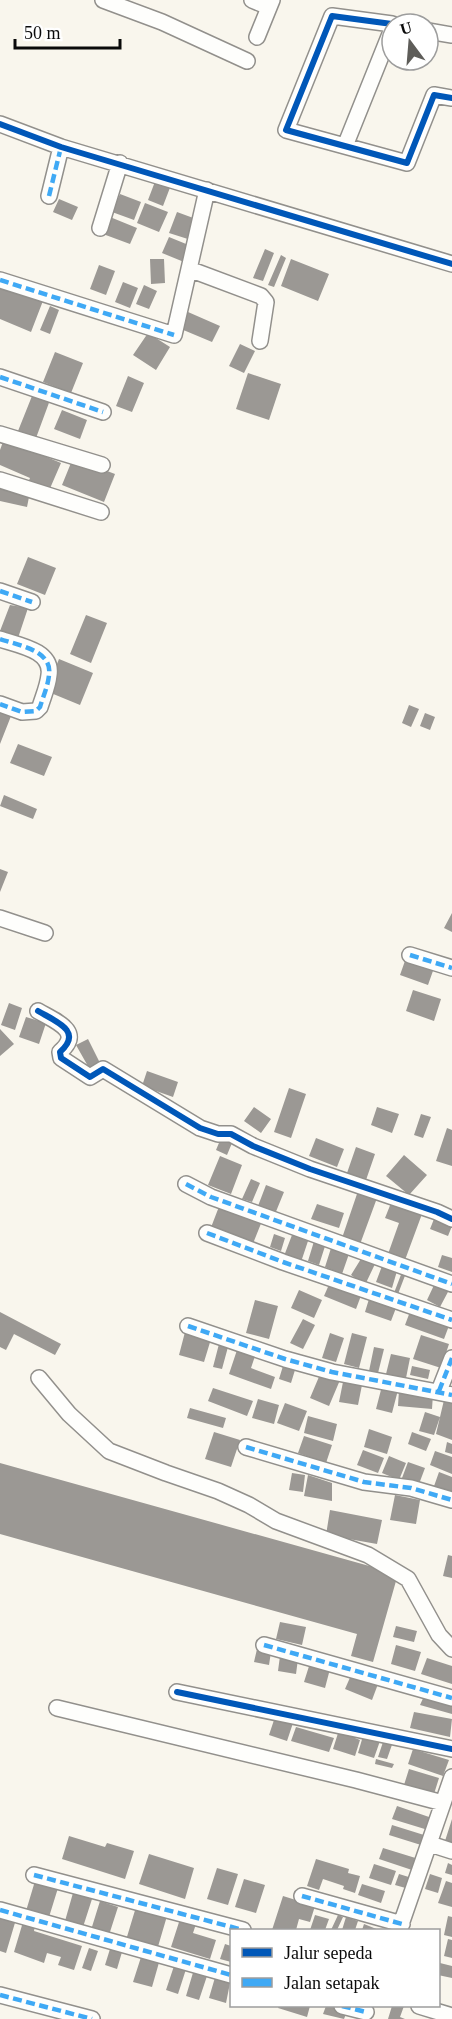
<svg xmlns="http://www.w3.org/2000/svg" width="452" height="2019" font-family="'Times New Roman',serif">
	<rect width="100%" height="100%" fill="#f9f6ed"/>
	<path fill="#9b9894" d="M 156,179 L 171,185 L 163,206 L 148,200 Z
		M 120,194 L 141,202 L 134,220 L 112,212 Z
		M 59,199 L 78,207 L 72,220 L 53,212 Z
		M 145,203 L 168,212 L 159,232 L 137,223 Z
		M 177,212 L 196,219 L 191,240 L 169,233 Z
		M 110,217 L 137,228 L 130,244 L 103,234 Z
		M 169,237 L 191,246 L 184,262 L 162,253 Z
		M 265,249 L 274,253 L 263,281 L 253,278 Z
		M 281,255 L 286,258 L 274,287 L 268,285 Z
		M 150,259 L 164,259 L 165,283 L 151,284 Z
		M 291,259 L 329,274 L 318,301 L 281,286 Z
		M 99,265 L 115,271 L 106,295 L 90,289 Z
		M 123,282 L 138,288 L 130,308 L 115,302 Z
		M 0,285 L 46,293 L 31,332 L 0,319 Z
		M 144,285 L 157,291 L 149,309 L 136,304 Z
		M 50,306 L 59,310 L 50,334 L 40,330 Z
		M 188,312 L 220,326 L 212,342 L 181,329 Z
		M 148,333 L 170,347 L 156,370 L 133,355 Z
		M 240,344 L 255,351 L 244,373 L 229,366 Z
		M 55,352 L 83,363 L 71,393 L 43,382 Z
		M 248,373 L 281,384 L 269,420 L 236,409 Z
		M 128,376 L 144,383 L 132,412 L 116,406 Z
		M 32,396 L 50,400 L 36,438 L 18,431 Z
		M 62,410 L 87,420 L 80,439 L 54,429 Z
		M 4,439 L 61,463 L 48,493 L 27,485 L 30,478 L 0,465 L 0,450 Z
		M 73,458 L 115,474 L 104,502 L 62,485 Z
		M 0,485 L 30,492 L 27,507 L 0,501 Z
		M 28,557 L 56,568 L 45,595 L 17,584 Z
		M 10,605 L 28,608 L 18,638 L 0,631 Z
		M 86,615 L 107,623 L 91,663 L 70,654 Z
		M 59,659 L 93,673 L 80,705 L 46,691 Z
		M 409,705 L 419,709 L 411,727 L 402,723 Z
		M 0,706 L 13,711 L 0,744 Z
		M 425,713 L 435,717 L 430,730 L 420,726 Z
		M 18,744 L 52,757 L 44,776 L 10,763 Z
		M 4,795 L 37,809 L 33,819 L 0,806 Z
		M 0,869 L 8,872 L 0,892 Z
		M 452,913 L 452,932 L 444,928 Z
		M 406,958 L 434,968 L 428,985 L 400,975 Z
		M 413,990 L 441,999 L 434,1021 L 406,1011 Z
		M 9,1003 L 22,1008 L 15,1030 L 1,1025 Z
		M 26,1017 L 46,1023 L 39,1044 L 19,1037 Z
		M 0,1029 L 14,1044 L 0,1056 Z
		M 88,1039 L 100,1063 L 89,1068 L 76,1045 Z
		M 147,1071 L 178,1082 L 173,1097 L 142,1086 Z
		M 289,1088 L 306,1094 L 291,1138 L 274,1132 Z
		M 254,1107 L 271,1119 L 261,1133 L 244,1121 Z
		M 377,1107 L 399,1114 L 392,1133 L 371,1125 Z
		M 421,1114 L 431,1117 L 423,1138 L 414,1135 Z
		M 447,1128 L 452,1130 L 452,1166 L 436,1161 Z
		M 221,1138 L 232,1143 L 227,1155 L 216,1150 Z
		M 316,1138 L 344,1149 L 337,1167 L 309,1156 Z
		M 356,1147 L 375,1154 L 366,1180 L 347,1173 Z
		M 404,1155 L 427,1175 L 409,1195 L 386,1176 Z
		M 220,1156 L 242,1165 L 231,1194 L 208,1185 Z
		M 251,1179 L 260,1183 L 252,1202 L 242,1199 Z
		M 266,1185 L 284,1192 L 275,1214 L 258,1206 Z
		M 358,1191 L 377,1198 L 359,1247 L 341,1241 Z
		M 391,1203 L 422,1214 L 405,1260 L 388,1254 L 399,1223 L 385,1218 Z
		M 220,1204 L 262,1221 L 252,1246 L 210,1230 Z
		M 317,1204 L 344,1213 L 339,1228 L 311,1219 Z
		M 434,1219 L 452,1226 L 448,1236 L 430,1229 Z
		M 274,1234 L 285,1238 L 281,1251 L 270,1247 Z
		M 292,1235 L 308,1241 L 301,1262 L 284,1256 Z
		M 315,1238 L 326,1243 L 319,1265 L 308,1261 Z
		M 332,1245 L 350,1251 L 342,1274 L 325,1267 Z
		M 364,1254 L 375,1264 L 365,1285 L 351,1275 Z
		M 442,1255 L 452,1258 L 452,1272 L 438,1267 Z
		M 382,1266 L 397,1271 L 392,1288 L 376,1282 Z
		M 402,1272 L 406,1273 L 398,1294 L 394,1293 Z
		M 331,1280 L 362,1293 L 356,1309 L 324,1296 Z
		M 435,1283 L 449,1290 L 440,1307 L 427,1300 Z
		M 299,1290 L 322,1300 L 314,1318 L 291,1308 Z
		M 369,1299 L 396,1308 L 391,1321 L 365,1312 Z
		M 255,1300 L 278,1306 L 269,1339 L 246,1333 Z
		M 411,1309 L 450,1323 L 444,1339 L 405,1325 Z
		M 0,1312 L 61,1344 L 55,1355 L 14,1334 L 6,1350 L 0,1347 Z
		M 303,1319 L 315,1325 L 303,1349 L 290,1343 Z
		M 185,1332 L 211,1339 L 204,1362 L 179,1355 Z
		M 330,1333 L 344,1338 L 336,1362 L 322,1358 Z
		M 352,1333 L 367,1337 L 359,1368 L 344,1364 Z
		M 421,1335 L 449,1344 L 441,1368 L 413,1359 Z
		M 219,1344 L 228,1347 L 222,1369 L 213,1367 Z
		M 238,1347 L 256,1353 L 251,1368 L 275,1377 L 271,1389 L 229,1374 Z
		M 374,1347 L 384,1349 L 378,1373 L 369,1371 Z
		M 391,1354 L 410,1358 L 406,1378 L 386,1374 Z
		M 283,1366 L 295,1370 L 291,1383 L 279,1379 Z
		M 412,1366 L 430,1370 L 428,1379 L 410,1375 Z
		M 321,1372 L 340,1380 L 329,1406 L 310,1398 Z
		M 344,1377 L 363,1380 L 358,1405 L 339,1402 Z
		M 382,1386 L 398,1390 L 392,1413 L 376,1409 Z
		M 213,1388 L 253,1401 L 247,1416 L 208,1401 Z
		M 399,1390 L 433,1394 L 432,1409 L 398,1406 Z
		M 258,1399 L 279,1405 L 274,1424 L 252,1418 Z
		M 444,1400 L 452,1402 L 452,1440 L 436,1434 Z
		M 285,1403 L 307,1411 L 299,1431 L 277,1423 Z
		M 190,1408 L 226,1418 L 223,1428 L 187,1418 Z
		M 425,1412 L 440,1417 L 434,1435 L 419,1431 Z
		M 308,1416 L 337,1424 L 333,1441 L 304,1433 Z
		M 369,1429 L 392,1437 L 387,1454 L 364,1447 Z
		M 214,1432 L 240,1440 L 231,1467 L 205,1459 Z
		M 412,1432 L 431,1439 L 426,1451 L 408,1444 Z
		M 304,1436 L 332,1445 L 326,1463 L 298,1453 Z
		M 447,1442 L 452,1444 L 452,1454 L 445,1452 Z
		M 363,1450 L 384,1458 L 378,1473 L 357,1465 Z
		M 435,1451 L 452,1457 L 452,1474 L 430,1465 Z
		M 389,1456 L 406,1463 L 399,1480 L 382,1473 Z
		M 408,1462 L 425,1468 L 419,1484 L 402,1478 Z
		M 0,1463 L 398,1574 L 373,1662 L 351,1656 L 357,1634 L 0,1534 Z
		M 439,1472 L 452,1477 L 452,1496 L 433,1489 Z
		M 292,1473 L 305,1475 L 303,1492 L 289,1490 Z
		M 308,1475 L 332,1483 L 332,1501 L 304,1496 Z
		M 395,1495 L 420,1500 L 416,1524 L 390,1520 Z
		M 330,1510 L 382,1520 L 377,1544 L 326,1535 Z
		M 448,1555 L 452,1556 L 452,1578 L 443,1576 Z
		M 280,1622 L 306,1627 L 302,1645 L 276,1639 Z
		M 396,1626 L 417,1631 L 414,1642 L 393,1637 Z
		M 396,1645 L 421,1652 L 415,1671 L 391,1664 Z
		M 257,1649 L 271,1652 L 269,1665 L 254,1662 Z
		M 280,1656 L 298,1659 L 296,1674 L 278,1671 Z
		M 427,1658 L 452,1666 L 452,1684 L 421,1674 Z
		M 310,1663 L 330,1669 L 325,1688 L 304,1682 Z
		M 352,1673 L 378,1684 L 372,1700 L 345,1689 Z
		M 425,1694 L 452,1704 L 452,1714 L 420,1705 Z
		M 414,1712 L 452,1719 L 450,1737 L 410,1728 Z
		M 275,1717 L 293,1723 L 287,1741 L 269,1735 Z
		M 296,1727 L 334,1738 L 329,1752 L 291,1741 Z
		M 339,1730 L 356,1735 L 355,1738 L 360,1740 L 355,1756 L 333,1749 Z
		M 363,1736 L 380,1741 L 374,1758 L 358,1753 Z
		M 385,1736 L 394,1739 L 387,1759 L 378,1757 Z
		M 413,1749 L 449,1760 L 443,1776 L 408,1764 Z
		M 376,1759 L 394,1764 L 392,1768 L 375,1764 Z
		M 409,1769 L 439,1778 L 434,1794 L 404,1785 Z
		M 397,1806 L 432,1818 L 428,1830 L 392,1819 Z
		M 452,1819 L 452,1843 L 445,1841 Z
		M 392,1825 L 424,1835 L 421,1845 L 389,1835 Z
		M 69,1836 L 105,1847 L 107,1843 L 134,1851 L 125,1879 L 62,1859 Z
		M 383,1848 L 422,1860 L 418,1872 L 379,1859 Z
		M 149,1854 L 194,1868 L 185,1899 L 139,1884 Z
		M 316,1859 L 349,1869 L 348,1873 L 360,1876 L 355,1893 L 343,1889 L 344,1886 L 323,1879 L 319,1890 L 307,1886 Z
		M 448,1863 L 452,1865 L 452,1875 L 445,1873 Z
		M 374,1864 L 396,1871 L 391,1885 L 369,1878 Z
		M 217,1868 L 238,1874 L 228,1905 L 207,1899 Z
		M 399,1874 L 412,1878 L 409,1889 L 395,1885 Z
		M 430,1874 L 442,1878 L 438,1893 L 425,1889 Z
		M 244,1879 L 265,1885 L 256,1913 L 235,1907 Z
		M 35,1881 L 58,1888 L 49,1917 L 26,1911 Z
		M 446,1881 L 452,1883 L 452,1907 L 438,1903 Z
		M 362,1884 L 385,1891 L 381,1903 L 358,1895 Z
		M 73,1893 L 92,1899 L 83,1927 L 65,1921 Z
		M 283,1896 L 315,1906 L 310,1922 L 299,1919 L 296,1930 L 272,1930 Z
		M 100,1901 L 118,1907 L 109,1935 L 91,1930 Z
		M 136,1907 L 167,1916 L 157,1950 L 126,1940 Z
		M 0,1911 L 17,1916 L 6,1953 L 0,1951 Z
		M 315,1915 L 329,1919 L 325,1930 L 310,1930 Z
		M 338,1915 L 343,1917 L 337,1930 L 331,1930 Z
		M 448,1916 L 452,1917 L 452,1937 L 444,1935 Z
		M 346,1917 L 358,1921 L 355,1930 L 342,1930 Z
		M 180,1919 L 196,1924 L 193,1933 L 216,1940 L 210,1959 L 171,1947 Z
		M 23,1922 L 35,1926 L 34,1931 L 82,1946 L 74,1970 L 58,1965 L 61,1957 L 47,1953 L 44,1963 L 14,1952 Z
		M 364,1924 L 379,1930 L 362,1930 Z
		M 448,1939 L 452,1940 L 452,1958 L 444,1956 Z
		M 225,1944 L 231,1946 L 231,1962 L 220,1959 Z
		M 89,1948 L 98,1951 L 91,1971 L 82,1968 Z
		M 110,1949 L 122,1952 L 117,1969 L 105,1965 Z
		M 142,1954 L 160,1959 L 152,1987 L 133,1982 Z
		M 176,1960 L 188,1963 L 178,1994 L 166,1990 Z
		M 440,1963 L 452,1966 L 452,1978 L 438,1975 Z
		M 195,1966 L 209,1970 L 199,2000 L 186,1996 Z
		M 216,1974 L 231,1978 L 226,2003 L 209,1998 Z
		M 279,2006 L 310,2006 L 307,2017 L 278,2008 Z
		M 326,2006 L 335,2006 L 348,2009 L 344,2019 L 323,2014 Z
		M 392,2006 L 404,2006 L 400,2017 L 405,2019 L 388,2019 Z"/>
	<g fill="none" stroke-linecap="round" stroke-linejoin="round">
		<defs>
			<path id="minor" d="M 103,0 L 162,22 L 247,61
				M 252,0 L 269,7
				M 392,24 L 332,16 L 286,130 L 407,163 L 434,95 L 452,98
				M 428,31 L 452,35
				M 257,37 L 272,0
				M 0,124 L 61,147 L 452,264
				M 345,146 L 392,29
				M 207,190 L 189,269 L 261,296 L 266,302 L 260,341
				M 49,196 L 61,147
				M 100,228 L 120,163
				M 0,280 L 174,335 L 189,269
				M 0,377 L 103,412
				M 0,434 L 102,465
				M 0,480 L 101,512
				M 0,591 L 32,602
				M 0,639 C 17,645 53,650 49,675 C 48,686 43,697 40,707 L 36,711 L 22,712 L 0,704
				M 0,918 L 45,933
				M 410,955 L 452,968
				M 38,1011 C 55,1021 84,1031 60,1052 L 61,1058 L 90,1077 L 103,1069 L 200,1128 L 218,1134 L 231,1134 L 253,1146 L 310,1169 L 437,1212 L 452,1219
				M 186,1184 L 211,1197 L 452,1284
				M 207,1233 L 283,1262 L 452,1320
				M 188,1326 L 285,1359 L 332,1372 L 452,1395
				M 39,1378 L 69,1414 L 109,1451 L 166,1473 L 218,1491 L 249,1505 L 276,1521 L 368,1555 L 408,1579 L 439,1635 L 452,1649
				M 439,1391 L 452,1358
				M 246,1447 L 364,1482 L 411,1488 L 452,1500
				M 264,1645 L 452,1698
				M 177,1692 L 452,1749
				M 57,1708 L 356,1780 L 443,1803
				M 430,1844 L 452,1851
				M 34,1875 L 243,1930
				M 302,1896 L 402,1924
				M 0,1910 L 231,1975
				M 399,1930 L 452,1777
				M 0,1995 L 92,2019
				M 342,2006 L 366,2012
				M 419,2006 L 452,2016"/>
		</defs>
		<use href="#minor" stroke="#92908c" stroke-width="18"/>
		<use href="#minor" stroke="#fefefc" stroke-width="15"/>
		<path stroke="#3fa9f5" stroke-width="4.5" stroke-dasharray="9 4.5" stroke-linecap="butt" d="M 49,196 L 61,147
			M 0,280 L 174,335
			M 0,377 L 103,412
			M 0,591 L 32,602
			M 0,639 C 17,645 53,650 49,675 C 48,686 43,697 40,707 L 36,711 L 22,712 L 0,704
			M 410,955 L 452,968
			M 186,1184 L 211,1197 L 452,1284
			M 207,1233 L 283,1262 L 452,1320
			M 188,1326 L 285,1359 L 332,1372 L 452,1395
			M 439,1391 L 452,1358
			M 246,1447 L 364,1482 L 411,1488 L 452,1500
			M 264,1645 L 452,1698
			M 34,1875 L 243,1930
			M 302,1896 L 402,1924
			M 0,1910 L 231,1975
			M 0,1995 L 92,2019
			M 342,2006 L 366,2012"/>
		<defs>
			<path id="cycleway" d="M 392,24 L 332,16 L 286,130 L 407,163 L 434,95 L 452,98
				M 0,124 L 61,147 L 452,264
				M 38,1011 C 55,1021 84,1031 60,1052 L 61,1058 L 90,1077 L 103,1069 L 200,1128 L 218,1134 L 231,1134 L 253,1146 L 310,1169 L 437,1212 L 452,1219
				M 177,1692 L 452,1749"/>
		</defs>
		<use href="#cycleway" stroke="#fff" stroke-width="10"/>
		<use href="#cycleway" stroke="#0057b8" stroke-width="6"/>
	</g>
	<rect x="230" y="1929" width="210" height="78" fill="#ffffff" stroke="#9d9d9d" stroke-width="1.5"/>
	<rect x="242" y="1948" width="30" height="9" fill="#0057b8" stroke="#9d9d9d" stroke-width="1.5"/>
	<text x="284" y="1959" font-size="18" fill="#0a0a0a">Jalur sepeda</text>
	<rect x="242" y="1978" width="30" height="9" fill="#3fa9f5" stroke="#9d9d9d" stroke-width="1.5"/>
	<text x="284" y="1989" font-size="18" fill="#0a0a0a">Jalan setapak</text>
	<g transform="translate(410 42) rotate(344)"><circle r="28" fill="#ffffff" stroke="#9d9d9d" stroke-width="1.5"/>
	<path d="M0-4.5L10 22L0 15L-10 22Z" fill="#5e5d59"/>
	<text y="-9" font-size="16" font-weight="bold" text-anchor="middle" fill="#0a0a0a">U</text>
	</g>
	<path d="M15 39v9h105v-9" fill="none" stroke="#0a0a0a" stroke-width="3"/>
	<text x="24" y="39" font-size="18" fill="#0a0a0a" stroke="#ffffff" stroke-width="4.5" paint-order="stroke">50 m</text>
</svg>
